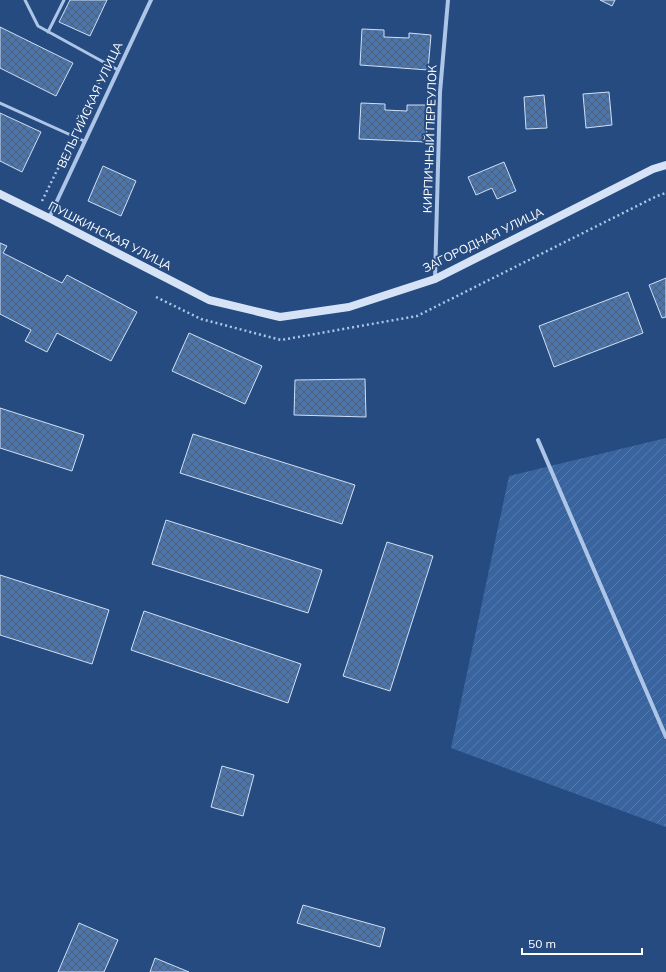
<svg xmlns="http://www.w3.org/2000/svg" width="666" height="972" font-family="Mulish,sans-serif">
	<defs>
		<pattern id="garden-furrows" width="10" height="10" patternUnits="userSpaceOnUse"><rect width="10" height="10" fill="#3a649e"/><path d="M-1 1l2-2M0 10L10 0M9 11l2-2" fill="none" stroke="#587bad"/></pattern>
		<pattern id="building-cross-hatch" width="8" height="8" patternUnits="userSpaceOnUse"><rect width="8" height="8" fill="#4e75a9"/><path d="M0 0l8 8M0 8l8-8" fill="none" stroke="#4d607a"/></pattern>
	</defs>
	<rect width="100%" height="100%" fill="#264b81"/>
	<path fill="url(#garden-furrows)" d="M 666,438 L 666,827 L 451,748 L 509,476 Z"/>
	<path fill="url(#building-cross-hatch)" stroke="#d0e0f5" d="M 70,0 L 107,0 L 90,36 L 59,22 Z
		M 600,0 L 615,0 L 612,6 Z
		M 0,27 L 73,63 L 56,96 L 0,68 Z
		M 362,29 L 384,30 L 384,37 L 409,38 L 409,33 L 431,35 L 428,70 L 360,65 Z
		M 609,92 L 612,125 L 586,128 L 583,94 Z
		M 544,95 L 547,128 L 526,129 L 524,97 Z
		M 361,103 L 385,104 L 385,110 L 407,111 L 407,105 L 428,105 L 426,142 L 359,139 Z
		M 0,113 L 41,132 L 22,172 L 0,161 Z
		M 504,162 L 516,191 L 497,199 L 492,188 L 476,195 L 468,177 Z
		M 103,166 L 136,181 L 121,216 L 88,201 Z
		M 0,243 L 7,246 L 3,253 L 62,283 L 67,275 L 137,312 L 111,361 L 57,333 L 47,352 L 25,341 L 31,330 L 0,314 Z
		M 666,278 L 666,317 L 662,318 L 649,285 Z
		M 628,292 L 643,333 L 554,367 L 539,326 Z
		M 189,333 L 262,366 L 245,404 L 172,371 Z
		M 365,379 L 366,417 L 294,415 L 295,380 Z
		M 0,408 L 84,435 L 72,471 L 0,448 Z
		M 193,434 L 355,485 L 342,524 L 180,473 Z
		M 166,520 L 322,570 L 308,613 L 152,564 Z
		M 387,542 L 433,556 L 390,691 L 343,676 Z
		M 0,575 L 109,610 L 92,664 L 0,635 Z
		M 144,611 L 301,664 L 288,703 L 131,650 Z
		M 222,766 L 254,775 L 243,816 L 211,807 Z
		M 303,905 L 385,928 L 380,947 L 297,923 Z
		M 79,923 L 118,940 L 104,972 L 58,972 Z
		M 155,958 L 189,972 L 150,972 Z"/>
	<g fill="none" stroke-linecap="round" stroke-linejoin="round">
		<path stroke="#adc5e6" stroke-width="2.5" stroke-dasharray="2 3" stroke-linecap="butt" d="M 77,129 L 104,72
			M 42,201 L 70,144
			M 156,297 L 201,319 L 281,340 L 417,316 L 657,196 L 666,193"/>
		<path stroke="#adc5e6" stroke-width="3" d="M 25,0 L 38,26 L 118,70
			M 48,32 L 64,0
			M 0,103 L 84,141"/>
		<path stroke="#adc5e6" stroke-width="4" d="M 49,218 L 151,0
			M 435,279 L 440,92 L 448,0
			M 538,440 L 666,737"/>
		<path stroke="#d6e3f6" stroke-width="8" d="M 0,194 L 49,218 L 209,300 L 280,317 L 349,307 L 435,279 L 653,169 L 666,165"/>
	</g>
	<g text-anchor="middle" stroke-width="4" stroke-linejoin="round" paint-order="stroke">
		<g font-size="12" fill="#fff" stroke="#264b81">
			<text transform="translate(90 105) rotate(-65)" y="4">ВЕЛЬГИЙСКАЯ УЛИЦА</text>
			<text transform="translate(430 139) rotate(-88)" y="4">КИРПИЧНЫЙ ПЕРЕУЛОК</text>
			<text transform="translate(110 236) rotate(27)" y="4">ПУШКИНСКАЯ УЛИЦА</text>
			<text transform="translate(483 240) rotate(-26)" y="4">ЗАГОРОДНАЯ УЛИЦА</text>
		</g>
	</g>
	<path d="M522 948v6h120v-6" fill="none" stroke="#ffffff" stroke-width="2"/>
	<text x="528" y="948" font-size="12" fill="#ffffff" stroke="#264b81" stroke-width="3" paint-order="stroke">50 m</text>
</svg>
